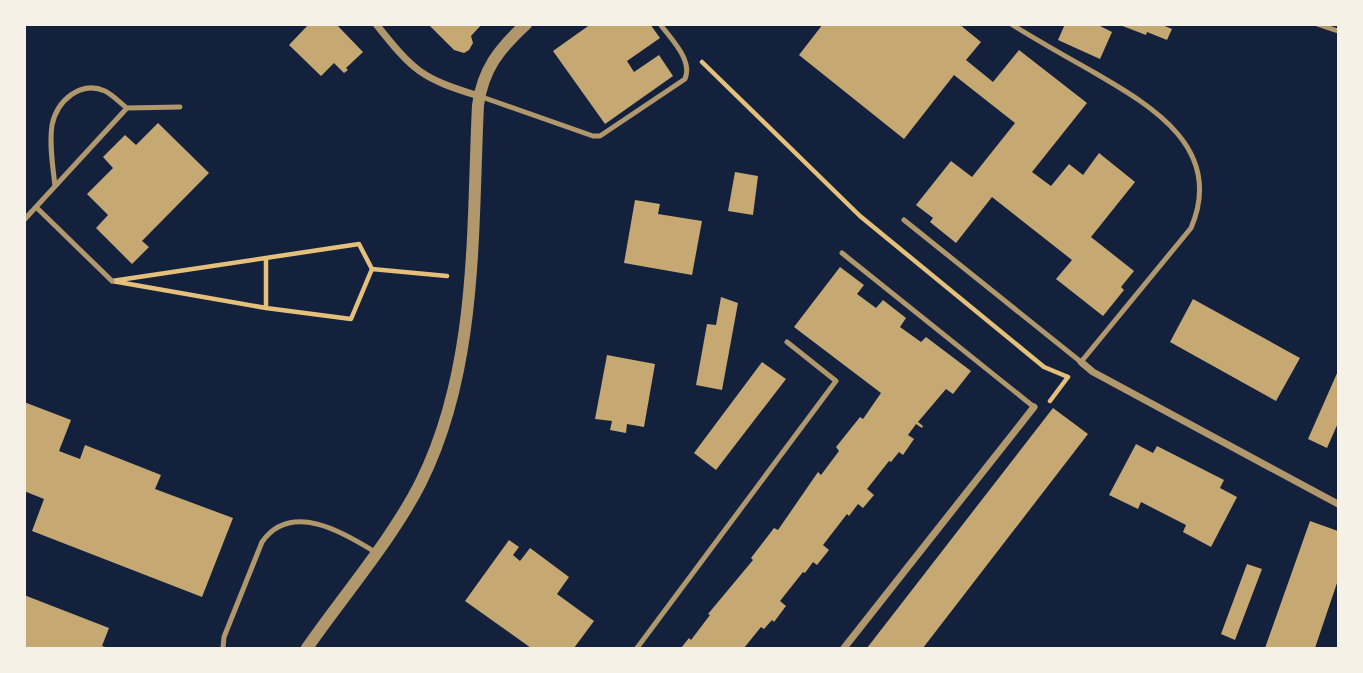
<svg xmlns="http://www.w3.org/2000/svg" width="1363" height="673" font-family="Figtree,sans-serif">
	<rect width="100%" height="100%" fill="#14213d"/>
	<path fill="#c6a872" d="M 309,24 L 336,24 L 363,52 L 346,68 L 348,70 L 344,73 L 334,63 L 321,76 L 289,45 Z
		M 428,24 L 482,24 L 471,36 L 473,43 L 469,50 L 464,53 L 454,50 Z
		M 591,24 L 650,24 L 660,38 L 627,61 L 634,72 L 659,55 L 673,76 L 605,124 L 553,51 Z
		M 823,24 L 959,24 L 981,42 L 966,60 L 993,82 L 1019,50 L 1087,103 L 1032,172 L 1051,186 L 1069,164 L 1083,175 L 1099,153 L 1135,182 L 1091,237 L 1134,271 L 1121,287 L 1124,290 L 1103,316 L 1056,279 L 1072,260 L 992,197 L 956,243 L 930,222 L 933,218 L 916,205 L 951,161 L 972,177 L 1015,123 L 954,75 L 904,139 L 799,55 Z
		M 1065,24 L 1096,24 L 1112,32 L 1100,59 L 1058,40 Z
		M 1160,24 L 1172,29 L 1167,40 L 1147,32 L 1146,35 L 1120,25 Z
		M 158,123 L 209,173 L 142,241 L 149,247 L 132,264 L 96,228 L 108,215 L 87,194 L 113,168 L 103,157 L 125,135 L 136,145 Z
		M 735,172 L 758,176 L 753,215 L 728,211 Z
		M 635,200 L 660,204 L 658,214 L 702,221 L 692,275 L 624,263 Z
		M 840,267 L 864,285 L 857,294 L 876,308 L 883,300 L 906,318 L 900,327 L 921,342 L 926,337 L 971,371 L 953,394 L 946,389 L 918,422 L 923,426 L 922,428 L 916,424 L 908,435 L 914,439 L 903,455 L 899,452 L 891,462 L 889,461 L 867,489 L 874,495 L 863,508 L 858,504 L 849,516 L 847,514 L 823,545 L 829,550 L 817,565 L 813,562 L 805,573 L 803,572 L 780,601 L 786,606 L 774,622 L 772,620 L 764,629 L 761,627 L 744,648 L 681,648 L 689,638 L 691,640 L 710,615 L 708,614 L 753,560 L 751,558 L 774,528 L 778,530 L 818,472 L 821,475 L 839,451 L 836,447 L 860,417 L 863,419 L 881,393 L 794,327 Z
		M 721,297 L 738,303 L 722,390 L 696,385 L 707,324 L 716,325 Z
		M 1193,299 L 1300,358 L 1276,401 L 1170,342 Z
		M 607,355 L 655,364 L 644,427 L 627,424 L 626,433 L 610,430 L 612,421 L 595,419 Z
		M 762,362 L 786,379 L 716,470 L 694,453 Z
		M 1338,371 L 1338,423 L 1327,448 L 1308,439 Z
		M 24,402 L 71,420 L 59,451 L 80,459 L 85,445 L 161,475 L 155,489 L 233,518 L 202,597 L 32,531 L 44,499 L 24,491 Z
		M 1053,408 L 1088,434 L 923,648 L 867,648 Z
		M 1136,444 L 1153,453 L 1157,446 L 1224,480 L 1220,488 L 1237,497 L 1211,547 L 1183,532 L 1186,525 L 1141,502 L 1138,509 L 1109,495 Z
		M 1310,521 L 1338,531 L 1338,580 L 1315,648 L 1265,648 Z
		M 509,540 L 519,547 L 513,555 L 520,561 L 530,548 L 569,577 L 557,594 L 594,621 L 574,648 L 531,648 L 465,601 Z
		M 1247,564 L 1262,569 L 1235,640 L 1221,634 Z
		M 24,595 L 109,628 L 102,646 L 109,648 L 24,648 Z"/>
	<g fill="none" stroke-linecap="round" stroke-linejoin="round">
		<path stroke="#e5c07b" stroke-width="4.5" d="M 702,62 L 860,216 L 1044,367 L 1068,377
			M 359,244 L 372,269 L 351,319 L 266,308 L 112,281 Z
			M 372,269 L 447,276
			M 266,308 L 266,258
			M 1050,401 L 1068,377"/>
		<path stroke="#b1986c" stroke-width="5" d="M 1317,24 L 1338,31
			M 479,96 L 593,136 L 600,136 L 685,79 C 693,60 671,39 660,24
			M 127,108 L 180,107
			M 36,207 L 112,281
			M 24,220 L 127,108 C 120,103 113,95 105,91 C 80,80 57,101 52,125 C 49,145 53,167 55,186
			M 904,220 L 1081,362 L 1191,228 C 1225,149 1152,106 1095,73 C 1067,57 1038,41 1011,24
			M 842,253 L 1034,407
			M 223,648 L 224,637 L 262,542 C 291,501 343,532 375,552
			M 637,648 L 836,381 L 787,342"/>
		<path stroke="#b1986c" stroke-width="7" d="M 376,24 C 414,72 421,78 479,96
			M 1081,362 L 1093,372 L 1338,504
			M 844,648 L 1034,407"/>
		<path stroke="#b1986c" stroke-width="12" d="M 307,648 C 343,596 393,538 421,482 C 478,367 472,231 478,105 C 483,69 499,49 526,24"/>
	</g>
	<rect width="1363" height="673" fill="none" stroke="#f6f1e7" stroke-width="52"/>
</svg>
